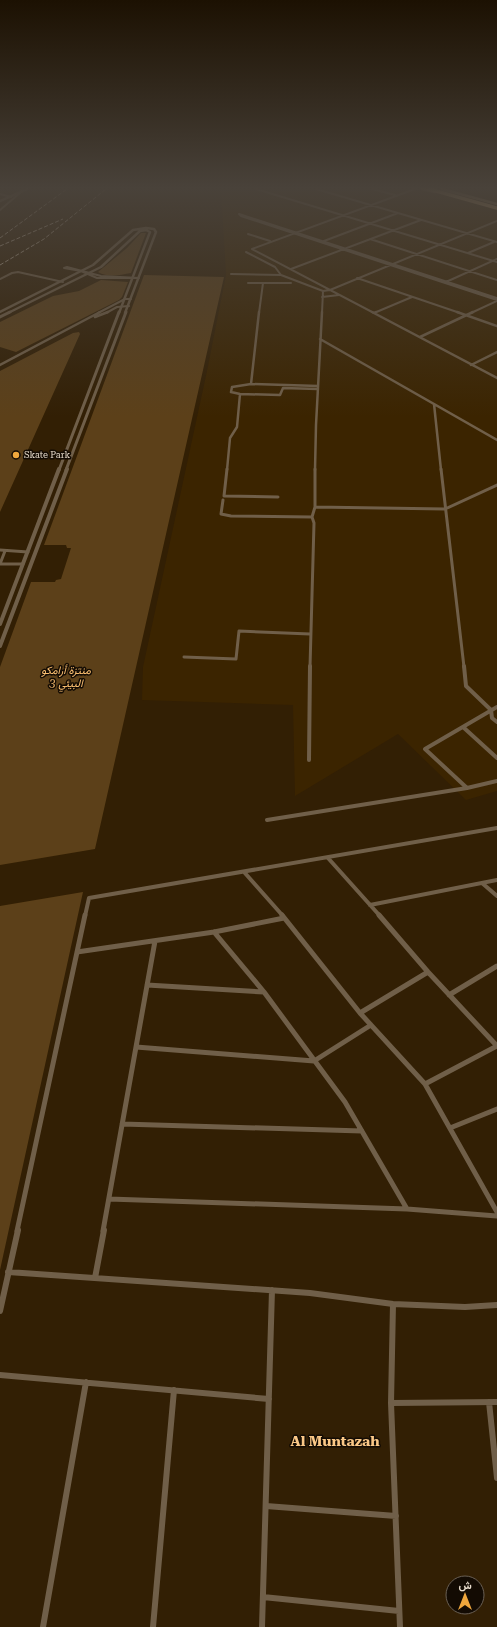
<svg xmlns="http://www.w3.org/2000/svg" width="497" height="1627" font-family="'Roboto Serif',Vazirmatn,serif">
	<rect width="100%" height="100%" fill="#321f04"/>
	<path fill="#3b2400" d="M 221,189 L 421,189 L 497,210 L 497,791 L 466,800 L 398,734 L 295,796 L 293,705 L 142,700 L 143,667 L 207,371 L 226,275 Z"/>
	<path fill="#5c4019" d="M 141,233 L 146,233 L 131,273 C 120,275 108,278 98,272 L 127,248 Z
		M 144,275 L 224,277 L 95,849 L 0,865 L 0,667 L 31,582 L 55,582 L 56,580 L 61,579 L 71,548 L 67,548 L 66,545 L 44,545 Z
		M 101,280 L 128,282 L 122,297 L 119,300 L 16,352 L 0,347 L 0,322 L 53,296 L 79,291 Z
		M 79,332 L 80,334 L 0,512 L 0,371 L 73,333 Z
		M 83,892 L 0,1270 L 0,906 Z"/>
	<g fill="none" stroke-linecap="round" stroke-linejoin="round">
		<path stroke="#705f49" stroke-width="2" d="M 256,189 L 497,262
			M 316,189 L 497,242
			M 372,189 L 395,195
			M 0,194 L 11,197
			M 0,210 L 20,193
			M 248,234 L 270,241
			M 370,239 L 497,280
			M 324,241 L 398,213
			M 246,252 L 275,267 L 281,275
			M 468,253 L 494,242
			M 67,267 L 101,276 L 139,278 L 97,278 L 81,271 L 64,268 Z
			M 291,269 L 421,220
			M 231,274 L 281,275 L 323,291 L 330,290 L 497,221
			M 357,278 L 460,313
			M 0,279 L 12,273 L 18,272 L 63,282
			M 446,282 L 497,259
			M 248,283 L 291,283
			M 322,297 L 339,295
			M 497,298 L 239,214 L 241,216 L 497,300
			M 98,313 L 125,299 L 131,299
			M 106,313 L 117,307 L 129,306
			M 259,313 L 263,283
			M 322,313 L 323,291
			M 374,313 L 252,249 L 415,189
			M 374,313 L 412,297
			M 471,313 L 497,301"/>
		<path stroke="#705f49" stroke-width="2.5" d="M 372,312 L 497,378
			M 457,312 L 497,326
			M 374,313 L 376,312
			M 95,317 L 108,312
			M 420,337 L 473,312
			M 320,339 L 497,440
			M 0,365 L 100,312
			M 471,365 L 497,352
			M 251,384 L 259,312
			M 318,386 L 251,384 L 232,387 L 231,392 L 240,394 L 280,395 L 283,388 L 318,389
			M 434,404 L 441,470
			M 227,470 L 230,438 L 237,427 L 240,394
			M 315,470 L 316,425 L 322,312"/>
		<path stroke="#705f49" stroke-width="3" d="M 227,469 L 224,496 L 278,497
			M 441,469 L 464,667
			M 223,500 L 221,514 L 231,516 L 312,517
			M 315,507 L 445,509 L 497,485
			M 0,550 L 28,552
			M 5,551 L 0,564 L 23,564
			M 184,657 L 236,659 L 239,631 L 310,634
			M 310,667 L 314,523 L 312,517 L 315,507 L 315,469"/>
		<path stroke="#705f49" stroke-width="4" d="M 464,666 L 466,686 L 491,710 L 492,718 L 497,722
			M 463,727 L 497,758
			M 309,760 L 310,666
			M 467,788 L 425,749 L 497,707
			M 267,820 L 467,788 L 497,781
			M 328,858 L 380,916
			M 244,872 L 283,916
			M 482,883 L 497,896
			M 370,905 L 497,880
			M 85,916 L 89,898 L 497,828"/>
		<path stroke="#705f49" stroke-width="5" d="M 282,915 L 360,1013 L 425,1084 L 497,1212
			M 379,915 L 428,972 L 497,1046
			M 214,932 L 264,992 L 345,1102 L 407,1209
			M 77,952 L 214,932 L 284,918
			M 147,985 L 264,992
			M 449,995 L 497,966
			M 360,1013 L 428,972
			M 136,1047 L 314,1061 L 371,1025
			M 425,1084 L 497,1046
			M 122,1124 L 362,1131
			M 450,1128 L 497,1109
			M 109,1199 L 407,1209 L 497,1216
			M 17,1231 L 85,915
			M 103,1231 L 155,941"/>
		<path stroke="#705f49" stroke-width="6" d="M 8,1272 L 310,1293 L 393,1304 L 465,1307 L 497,1305
			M 95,1278 L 104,1230
			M 393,1304 L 391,1403 L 400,1627
			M 0,1311 L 18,1230
			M 0,1375 L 269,1399
			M 489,1402 L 497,1478
			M 391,1403 L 497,1402
			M 266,1506 L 396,1516
			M 263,1597 L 399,1611
			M 43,1627 L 86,1382
			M 153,1627 L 174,1390
			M 262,1627 L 272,1290"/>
		<path stroke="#705f49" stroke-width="2.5" d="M 0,201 L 27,189
			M 0,312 L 93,265 L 133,230 L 146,228 L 154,229 L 156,232
			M 8,313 L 101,267 L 140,231 L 146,230 L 150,232 L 119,313
			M 125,313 L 156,232"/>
		<path stroke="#705f49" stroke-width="3" d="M 0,317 L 10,312
			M 59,470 L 119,312
			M 66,470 L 126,312"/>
		<path stroke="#705f49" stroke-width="4" d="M 0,624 L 59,469
			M 0,646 L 67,469"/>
		<path stroke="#9b805c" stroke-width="2.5" d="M 422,189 L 435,192
			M 442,189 L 497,204"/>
		<path stroke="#dbb078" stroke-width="3.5" d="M 429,189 L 497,208"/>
		<path stroke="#baac99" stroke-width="1" stroke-dasharray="4 2" stroke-linecap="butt" d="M 0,238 L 67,189
			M 0,246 L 63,219
			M 0,265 L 44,239 L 106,189"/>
	</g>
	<linearGradient id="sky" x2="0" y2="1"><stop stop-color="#1c1102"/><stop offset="0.45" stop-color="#49423a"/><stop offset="1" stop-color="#49423a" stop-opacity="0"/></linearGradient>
	<rect width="497" height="417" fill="url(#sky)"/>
	<circle fill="#efa73d" stroke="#130b03" stroke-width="1.5" cx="16" cy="455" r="4"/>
	<g text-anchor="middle" stroke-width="3" stroke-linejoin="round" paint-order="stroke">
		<g font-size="9" fill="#e9ddcd" stroke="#130b03" text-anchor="start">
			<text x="24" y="458">Skate Park</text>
		</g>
		<g font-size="11" font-style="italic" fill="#fdc172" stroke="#130b03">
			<text x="66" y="674">منتزة أرامكو<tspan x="66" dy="13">البيئي 3</tspan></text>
		</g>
		<g font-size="14" font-weight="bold" fill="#fbc887" stroke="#130b03">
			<text x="335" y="1446">Al Muntazah</text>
		</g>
	</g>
	<g transform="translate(465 1595)"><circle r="19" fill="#130b03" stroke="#695f54"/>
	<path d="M0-3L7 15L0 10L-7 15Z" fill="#efa73d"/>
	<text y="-6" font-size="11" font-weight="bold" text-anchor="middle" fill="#e9ddcd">ش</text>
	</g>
</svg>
